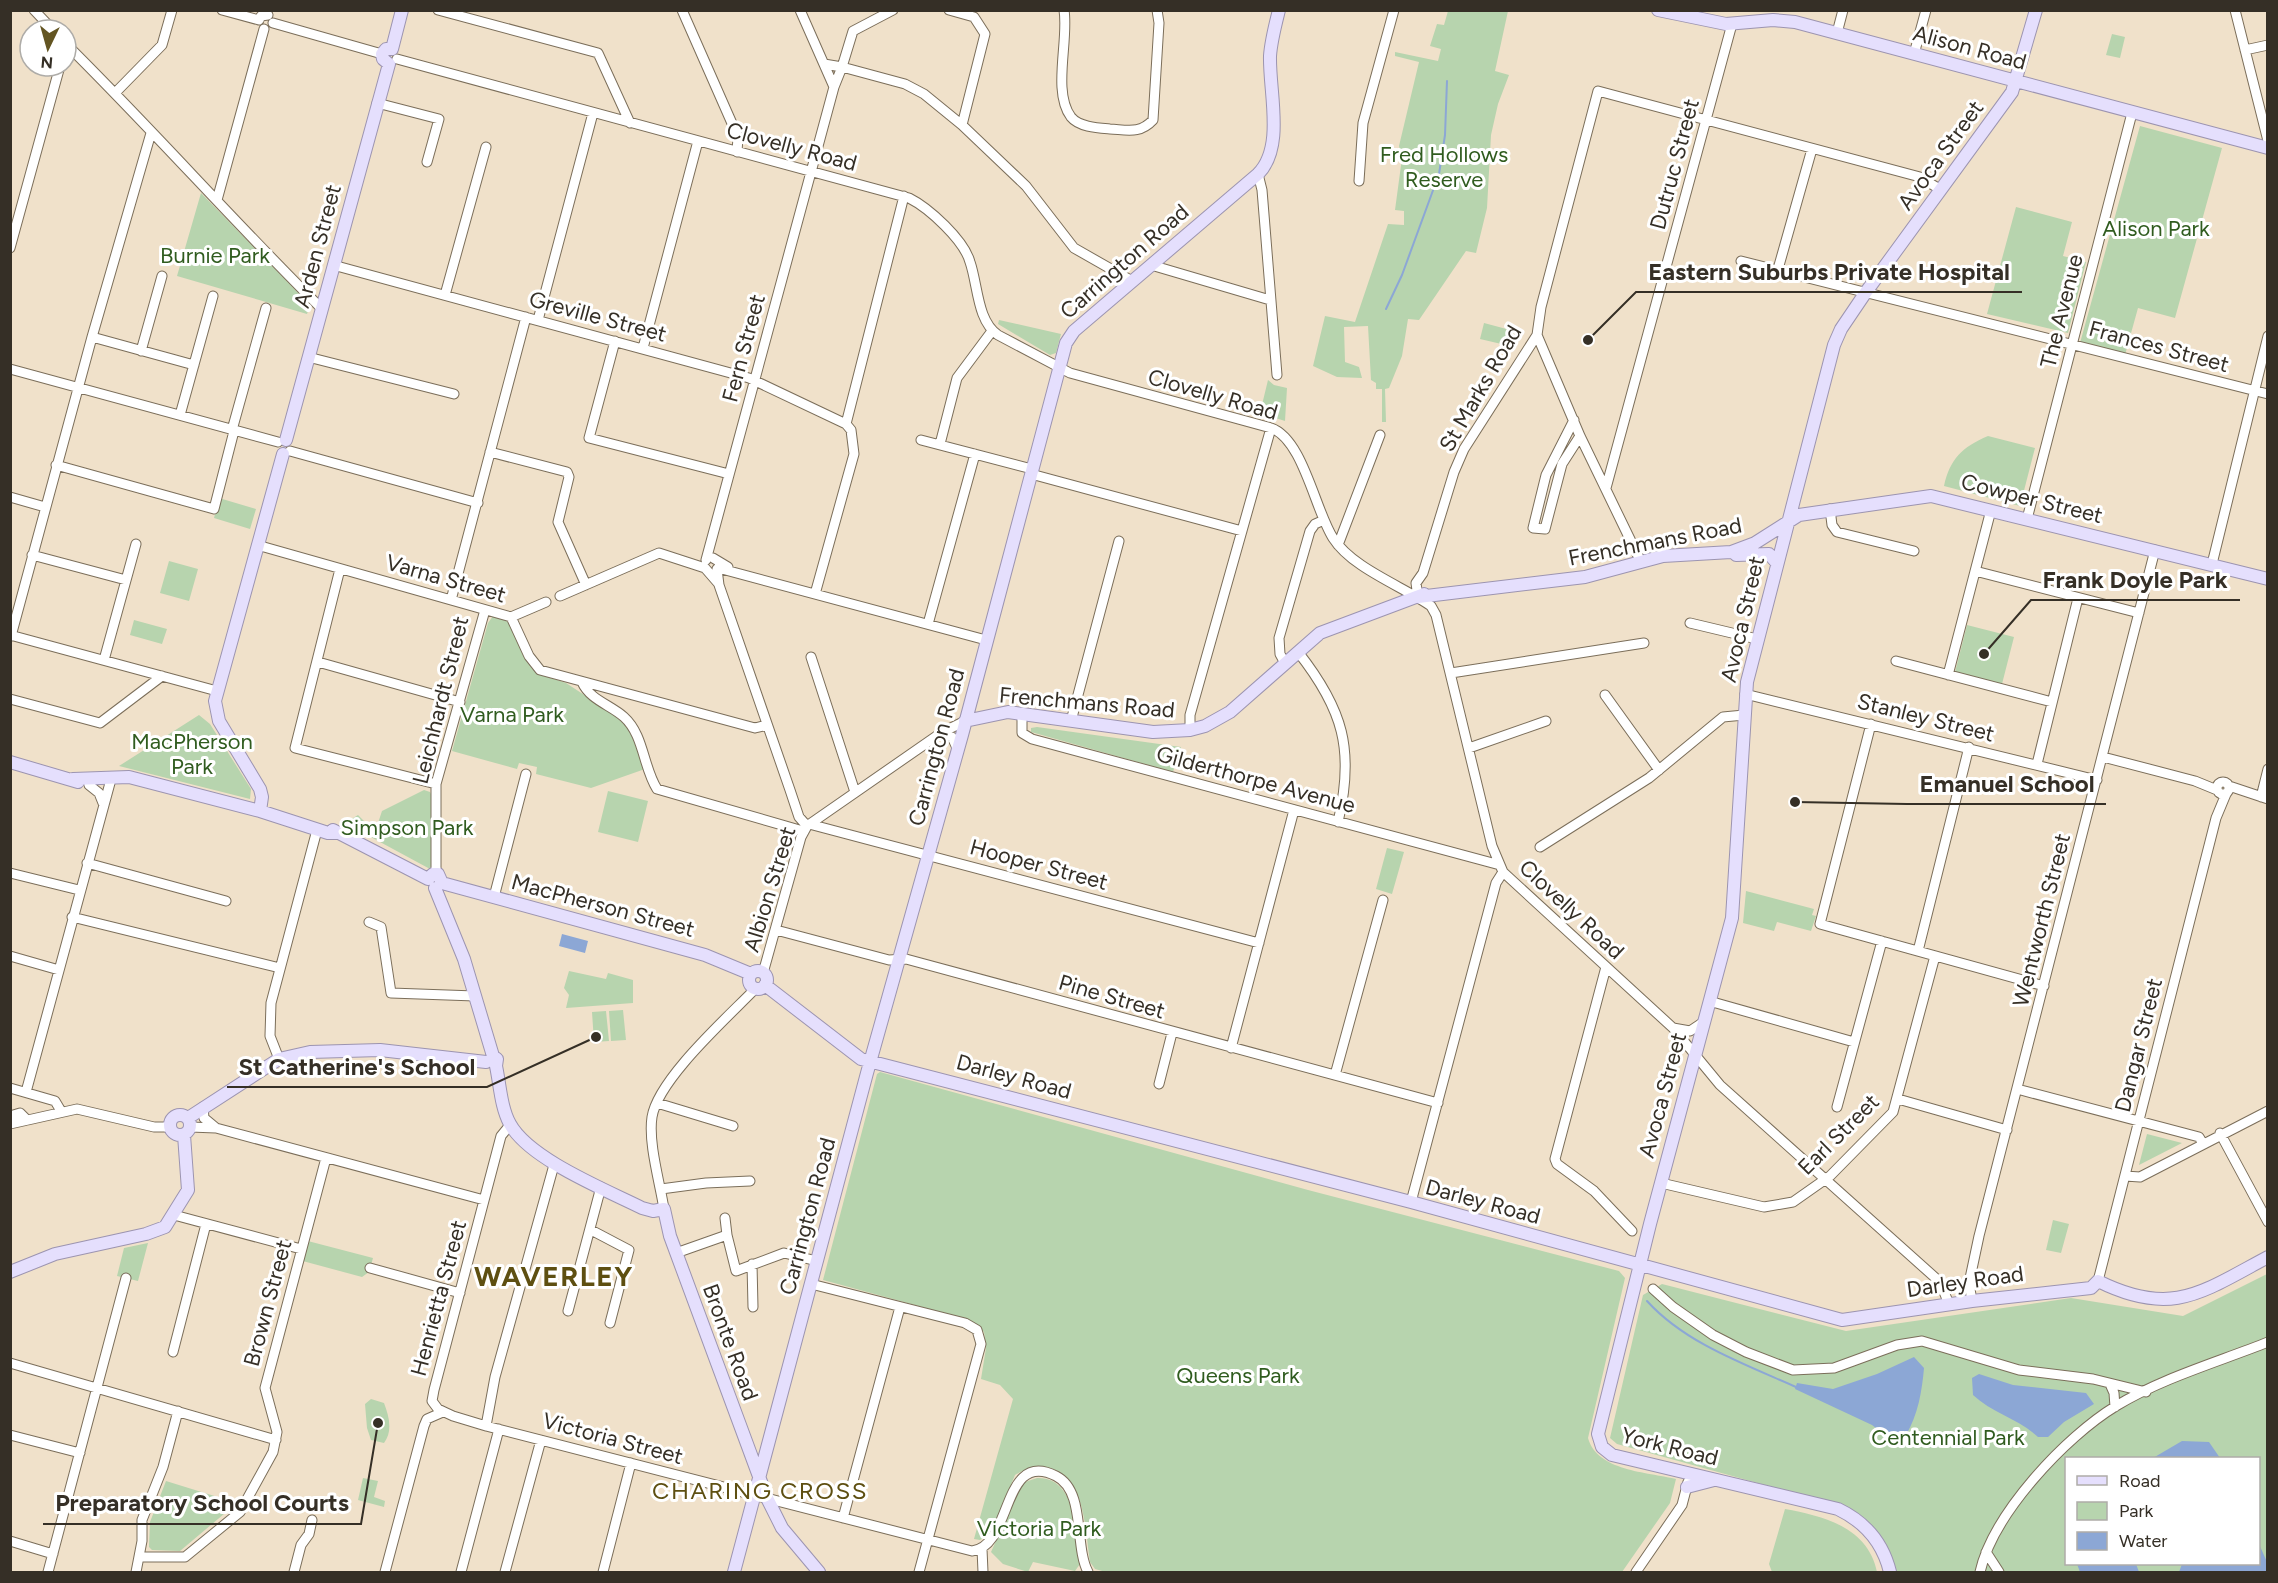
<svg xmlns="http://www.w3.org/2000/svg" width="2278" height="1583" font-family="Figtree,sans-serif">
	<rect width="100%" height="100%" fill="#f0e1ca"/>
	<path fill="#b7d4ae" fill-rule="evenodd" d="M 1448,11 L 1508,11 L 1495,71 L 1509,75 L 1498,104 L 1491,135 L 1487,208 L 1476,253 L 1466,251 L 1419,320 L 1408,319 L 1402,356 L 1389,388 L 1385,389 L 1386,422 L 1382,422 L 1382,389 L 1376,389 L 1376,383 L 1371,380 L 1368,326 L 1344,327 L 1345,362 L 1359,367 L 1362,378 L 1337,377 L 1313,366 L 1325,316 L 1355,322 L 1388,224 L 1404,225 L 1404,211 L 1395,210 L 1402,158 L 1399,146 L 1419,62 L 1395,56 L 1395,52 L 1438,61 L 1441,49 L 1430,46 L 1437,24 L 1444,25 Z
		M 2112,34 L 2125,37 L 2120,58 L 2106,55 Z
		M 2140,126 L 2222,148 L 2175,318 L 2138,308 L 2125,355 L 2080,343 Z
		M 201,193 L 310,305 L 307,314 L 177,276 Z
		M 2016,207 L 2072,222 L 2063,256 L 2086,262 L 2068,333 L 1987,314 Z
		M 999,320 L 1061,334 L 1056,353 L 1050,355 L 1003,327 L 998,324 Z
		M 1484,323 L 1514,331 L 1510,346 L 1480,339 Z
		M 1268,380 L 1274,385 L 1287,388 L 1285,421 L 1260,413 Z
		M 1988,436 L 2035,448 L 2020,506 L 1944,486 C 1950,459 1962,447 1988,436 Z
		M 219,498 L 256,509 L 250,529 L 214,518 Z
		M 169,561 L 198,569 L 189,601 L 160,593 Z
		M 493,616 L 511,623 L 534,669 L 542,675 L 566,683 L 621,719 L 632,734 L 645,769 L 591,788 L 536,774 L 537,767 L 519,763 L 517,769 L 452,751 L 488,623 Z
		M 134,620 L 167,629 L 162,644 L 130,635 Z
		M 1967,625 L 2014,637 L 2002,684 L 1955,672 Z
		M 199,715 L 210,724 L 251,789 L 250,799 L 119,766 Z
		M 1037,727 L 1181,747 L 1173,772 L 1031,732 L 1031,728 Z
		M 424,790 L 430,792 L 433,798 L 433,859 L 430,869 L 356,829 L 342,825 L 358,815 L 371,828 L 377,826 L 382,811 Z
		M 608,791 L 648,801 L 638,842 L 598,832 Z
		M 1387,848 L 1404,852 L 1392,894 L 1376,889 Z
		M 1746,891 L 1814,909 L 1812,915 L 1816,916 L 1811,931 L 1777,922 L 1774,931 L 1743,923 Z
		M 569,971 L 606,979 L 608,973 L 633,980 L 633,1003 L 566,1008 L 569,995 L 564,988 Z
		M 623,1010 L 626,1040 L 611,1041 L 609,1011 Z
		M 606,1011 L 609,1041 L 594,1042 L 592,1012 Z
		M 880,1072 L 1308,1190 L 1619,1271 L 1625,1278 L 1588,1438 C 1597,1471 1647,1472 1676,1479 L 1670,1503 L 1622,1572 L 1106,1572 L 1095,1569 L 1090,1562 C 1085,1531 1086,1478 1050,1468 C 1036,1464 1027,1468 1015,1475 L 991,1533 L 980,1540 L 974,1539 L 1013,1399 L 1000,1385 L 981,1379 L 986,1348 L 984,1332 L 970,1320 L 823,1280 L 877,1074 Z
		M 2147,1134 L 2182,1143 L 2139,1165 Z
		M 2053,1220 L 2069,1224 L 2061,1253 L 2046,1250 Z
		M 304,1240 L 373,1258 L 369,1272 L 362,1277 L 299,1260 Z
		M 148,1243 L 138,1281 L 117,1276 L 124,1248 Z
		M 2267,1274 L 2267,1572 L 1895,1572 L 1894,1566 L 1837,1505 L 1617,1444 L 1610,1438 L 1643,1295 L 1662,1284 L 1846,1331 L 2071,1298 L 2183,1316 ZM 2066,1458 L 2258,1458 L 2258,1564 L 2066,1564 Z
		M 371,1399 L 384,1403 C 389,1416 393,1431 384,1443 L 371,1440 L 367,1428 L 365,1404 Z
		M 363,1478 L 378,1481 L 374,1497 L 385,1501 L 384,1507 L 358,1500 Z
		M 1037,1478 C 1078,1477 1075,1535 1080,1564 L 1075,1571 L 1033,1562 L 1028,1572 L 1003,1564 L 991,1552 L 1022,1483 Z
		M 166,1481 L 237,1503 L 180,1551 L 152,1550 L 149,1547 L 150,1522 Z
		M 1785,1509 C 1823,1516 1868,1527 1877,1572 L 1772,1572 L 1769,1564 Z"/>
	<path fill="#8ca7d5" d="M 562,934 L 588,941 L 585,953 L 559,946 Z
		M 1914,1357 L 1924,1368 C 1922,1391 1918,1415 1906,1435 L 1889,1438 L 1872,1425 L 1795,1389 L 1797,1383 L 1833,1389 L 1877,1374 Z
		M 1979,1374 L 2013,1385 L 2086,1393 L 2094,1404 L 2064,1422 L 2048,1437 L 2038,1437 C 2019,1419 1992,1413 1973,1395 L 1972,1378 Z
		M 2182,1441 L 2209,1442 L 2220,1458 L 2153,1458 Z
		M 2259,1544 L 2267,1562 L 2267,1572 L 2179,1572 L 2182,1564 L 2258,1564 Z
		M 2077,1564 L 2136,1564 L 2139,1572 L 2080,1572 Z"/>
	<g fill="none" stroke-linecap="round" stroke-linejoin="round">
		<path stroke="#8ca7d5" stroke-width="2" d="M 1386,309 L 1402,275 L 1439,174 L 1445,135 L 1447,81
			M 1647,1301 C 1685,1343 1744,1364 1796,1387"/>
		<defs>
			<path id="minor" d="M 34,10 L 53,30
				M 222,10 L 259,20
				M 438,10 L 598,53 L 630,123
				M 682,10 L 738,137 L 737,152
				M 949,10 L 974,17 L 985,34 L 962,125
				M 1064,10 C 1069,40 1052,92 1071,117 C 1079,127 1098,128 1110,129 C 1128,130 1140,134 1153,120 L 1159,23 L 1157,10
				M 2235,10 L 2268,141
				M 259,20 L 261,16 L 268,15
				M 273,23 L 382,54
				M 1837,33 L 1843,10
				M 66,44 C 153,130 234,222 321,308
				M 2245,50 L 2268,45
				M 1914,54 L 1926,10
				M 397,59 L 909,198 C 929,208 964,240 970,262 C 978,285 977,321 998,335 L 1070,373 L 1271,428 C 1303,439 1315,510 1333,538 C 1352,568 1402,586 1431,606 L 1436,615 L 1492,846 L 1503,872 L 1673,1028 L 1720,1085 L 1940,1282 L 1949,1304
				M 824,64 L 842,67 L 853,31 L 893,10
				M 834,87 L 842,67 L 905,84 L 924,94 L 962,125 L 1026,186 L 1074,248 L 1132,281
				M 116,92 L 162,45 L 172,10
				M 377,103 L 439,119 L 427,162
				M 1258,174 L 1262,190 L 1277,375
				M 1359,181 L 1363,123 L 1394,10
				M 217,200 L 264,29
				M 10,248 L 60,66
				M 1741,261 L 2268,394
				M 333,265 L 749,378 L 846,424 L 851,430 L 854,454 L 815,594
				M 1151,265 L 1270,300
				M 1778,269 L 1812,149
				M 445,295 L 486,147
				M 538,320 L 593,113
				M 1537,335 L 1580,436 L 1641,562
				M 92,337 L 194,365
				M 615,341 L 589,438 L 729,474
				M 643,348 L 698,141
				M 141,351 L 162,276
				M 308,357 L 454,394
				M 10,369 L 278,442
				M 180,415 L 213,296
				M 1574,420 L 1546,475 L 1533,528 L 1545,529 L 1562,464 L 1580,436
				M 846,424 L 904,196
				M 232,430 L 266,308
				M 921,440 L 1032,469
				M 940,444 L 957,378 L 992,331
				M 290,451 L 478,503
				M 490,452 L 567,472 L 569,477 L 558,522 L 586,585
				M 56,465 L 214,509 L 234,431
				M 1031,474 L 1242,531
				M 1606,488 L 1732,24
				M 10,497 L 45,507
				M 1830,509 L 1832,525 L 1837,532 L 1914,551
				M 2027,519 L 2132,113
				M 257,545 L 511,617
				M 1338,545 L 1380,435
				M 32,555 L 126,580
				M 713,558 L 728,567
				M 706,560 L 834,87 L 800,10
				M 2212,564 L 2268,336
				M 718,568 L 986,640
				M 340,569 L 295,748 L 436,784
				M 717,569 L 719,585 L 790,790 L 799,817 L 807,826
				M 1975,571 L 2139,613
				M 560,596 L 659,553 L 705,568 L 718,583
				M 1418,597 L 1416,583 L 1423,573 L 1454,472 L 1464,449 L 1537,335 L 1541,307 L 1598,91 L 1920,177 L 1941,190
				M 451,600 L 526,317
				M 511,617 L 529,656 L 540,670 L 755,728 L 767,725
				M 511,617 L 546,602
				M 1690,623 L 1757,639
				M 928,624 L 975,454
				M 10,635 L 217,691
				M 11,636 L 92,337 L 151,133
				M 1298,652 C 1343,709 1355,750 1338,822
				M 811,657 L 855,792
				M 104,660 L 136,544
				M 1896,661 L 2052,702
				M 318,662 L 460,702
				M 1285,663 L 1280,654 L 1279,638 L 1310,531 L 1315,524 L 1324,520
				M 1451,673 L 1644,643
				M 1948,675 L 1991,510
				M 582,682 C 590,700 611,705 624,717 C 644,735 643,767 657,789 L 803,831
				M 1745,694 L 2097,780
				M 1605,695 L 1659,770
				M 10,699 L 100,723 L 162,676
				M 1022,714 L 1022,733 L 1032,739 L 1500,865
				M 1071,721 L 1119,541
				M 1871,724 L 1820,924 L 2044,986
				M 1190,730 L 1190,715 L 1271,428
				M 941,733 L 952,737 L 958,750
				M 1469,748 L 1546,721
				M 2103,757 L 2195,781 L 2217,790
				M 2037,764 L 2078,598
				M2217 788a6 6 0 1 1 12 0a6 6 0 1 1-12 0Z
				M 89,785 L 99,793 L 103,803
				M 2229,786 L 2268,799
				M 2261,797 L 2268,769
				M 809,824 L 1259,943
				M 1540,847 L 1649,778 L 1723,717 L 1744,715
				M 87,863 L 226,901
				M 10,873 L 79,890
				M 436,874 L 436,784 L 485,610
				M 494,897 L 526,774
				M 72,917 L 280,968
				M 369,922 L 381,927 L 391,993 L 475,996
				M 776,930 L 889,960 L 906,959 L 1438,1103
				M 1918,951 L 1969,747
				M 10,956 L 59,970
				M 1606,967 L 1555,1159 L 1557,1164 L 1594,1191 L 1632,1231
				M 763,973 L 801,837 L 807,826 L 941,733 L 965,721
				M 1709,1001 L 1854,1042
				M 1673,1028 L 1690,1031 L 1702,1023
				M 1231,1048 L 1294,810
				M 279,1059 L 270,1036 L 271,1003 L 317,830
				M 1335,1075 L 1383,900
				M 1159,1084 L 1172,1033
				M 10,1088 L 55,1101 L 61,1111
				M 2017,1089 L 2199,1137 L 2202,1142
				M 26,1092 L 110,783
				M 1898,1099 L 2007,1130
				M 657,1103 L 733,1126
				M 203,1107 L 204,1118 L 216,1128
				M 1837,1107 L 1882,941
				M 10,1116 L 20,1113 L 27,1120
				M 10,1124 L 77,1109 L 154,1127 L 170,1127
				M 510,1125 L 501,1136 L 434,1390 L 432,1401 L 438,1409 L 453,1416 L 486,1426 L 972,1551 C 1013,1547 1001,1448 1056,1476 C 1086,1491 1074,1546 1088,1572
				M 190,1127 L 216,1128 L 484,1200
				M 2220,1133 L 2268,1222
				M 2125,1176 L 2140,1177 L 2268,1111
				M 1661,1183 L 1764,1207 L 1793,1202 L 1830,1176 L 1893,1112 L 1935,956
				M 661,1189 L 706,1183 L 750,1181
				M 1411,1202 L 1496,883 L 1503,872
				M 664,1209 C 660,1183 648,1143 652,1117 C 658,1079 728,1017 755,989
				M 174,1215 L 301,1249
				M 725,1218 L 727,1235
				M 591,1230 L 629,1250 L 610,1323
				M 676,1253 L 727,1235 L 736,1271 L 784,1253 L 817,1261
				M 752,1264 L 753,1307
				M 370,1268 L 460,1293
				M 2098,1281 L 2216,818 L 2226,794
				M 811,1284 L 965,1323 L 977,1330 L 981,1344 L 919,1572
				M 1653,1289 L 1673,1307 L 1713,1335 L 1746,1352 L 1793,1370 L 1834,1368 L 1897,1345 L 1922,1341 L 2019,1370 L 2093,1379 L 2146,1392
				M 1972,1301 L 1969,1283 L 1979,1236 L 2155,550
				M 568,1311 L 601,1187
				M 173,1352 L 206,1224
				M 10,1363 L 276,1440
				M 2110,1384 L 2114,1393 L 2115,1407
				M 486,1426 L 495,1377 L 554,1165
				M 10,1435 L 80,1453
				M 843,1518 L 900,1307
				M 10,1541 L 53,1554
				M 982,1549 L 983,1572
				M 1986,1552 L 1999,1572
				M 139,1557 L 185,1557 L 240,1512 L 273,1452 L 277,1432 L 265,1388 L 326,1158
				M 48,1572 L 126,1278
				M 136,1572 L 142,1541 L 142,1520 L 163,1467 L 178,1411
				M 294,1572 L 301,1545 L 309,1534 L 312,1520
				M 385,1572 L 424,1426 L 427,1419 L 443,1412
				M 461,1572 L 499,1429
				M 505,1572 L 541,1440
				M 603,1572 L 631,1463
				M 1636,1572 L 1682,1505 L 1688,1482
				M 1980,1572 C 1993,1514 2065,1437 2116,1406 C 2162,1378 2218,1362 2268,1342"/>
			<path id="major" d="M 1658,10 L 1726,24 L 1773,20 L 1795,22 L 2268,148
				M 392,49 L 402,10
				M 389,64 L 383,59 L 382,54 L 386,49 L 392,49
				M 286,440 L 389,64
				M 1736,555 L 1769,554 L 1776,562
				M 1418,597 L 1585,577 L 1663,556 L 1731,552 L 1755,543 L 1799,515 L 1931,496 L 2268,579
				M 965,721 L 1008,712 L 1153,732 L 1190,730 L 1205,726 L 1230,712 L 1320,633 L 1424,594
				M 10,762 L 78,782
				M 73,779 L 129,777 L 260,811 L 328,833 L 339,833
				M 260,811 L 262,797 L 260,789 L 219,721 L 215,701 L 283,454
				M 333,830 L 428,879
				M 428,879 L 433,874 L 438,874 L 442,883
				M 442,883 L 705,955 L 751,974
				M 435,888 L 464,959 L 493,1056 L 497,1059 L 496,1066 C 500,1085 501,1108 510,1124 C 529,1159 606,1190 642,1208 L 653,1211 L 664,1209 L 670,1236 L 767,1498 L 782,1528 L 819,1572
				M749 980a9 9 0 1 1 18 0a9 9 0 1 1-18 0Z
				M 765,985 L 861,1059 L 1411,1202 L 1842,1320 L 1972,1301 L 2091,1288
				M170 1125a10 10 0 1 1 20 0a10 10 0 1 1-20 0Z
				M 188,1118 L 279,1059 L 310,1052 L 380,1050 L 486,1062
				M 10,1272 L 55,1254 L 146,1234 L 165,1227 L 188,1190 L 184,1135
				M 2091,1288 L 2098,1281 C 2172,1318 2202,1292 2268,1257
				M 1687,1487 L 1714,1480
				M 734,1572 L 867,1073 L 962,735 L 1066,343 L 1074,331 L 1258,174 C 1285,147 1269,92 1270,56 C 1271,41 1275,26 1279,10
				M 1890,1572 C 1883,1543 1865,1522 1838,1509 L 1612,1455 L 1602,1447 L 1598,1434 L 1650,1224 L 1732,918 L 1747,682 L 1834,345 L 1841,329 L 1866,292 L 2012,92 L 2036,10"/>
		</defs>
		<use href="#minor" stroke="#7b6e5a" stroke-width="11"/>
		<use href="#major" stroke="#9c94b0" stroke-width="14"/>
		<use href="#minor" stroke="#fff" stroke-width="9"/>
		<use href="#major" stroke="#e5dffd" stroke-width="12"/>
	</g>
	<g text-anchor="middle" stroke-width="6" stroke-linejoin="round" paint-order="stroke">
		<g font-size="22" fill="#352f26" stroke="#fff">
			<text transform="translate(1970 47) rotate(15)" y="8">Alison Road</text>
			<text transform="translate(792 146) rotate(15)" y="8">Clovelly Road</text>
			<text transform="translate(1940 155) rotate(-54)" y="8">Avoca Street</text>
			<text transform="translate(1674 164) rotate(-75)" y="8">Dutruc Street</text>
			<text transform="translate(317 246) rotate(-75)" y="8">Arden Street</text>
			<text transform="translate(1124 261) rotate(-41)" y="8">Carrington Road</text>
			<text transform="translate(2061 311) rotate(-76)" y="8">The Avenue</text>
			<text transform="translate(598 316) rotate(15)" y="8">Greville Street</text>
			<text transform="translate(2159 346) rotate(15)" y="8">Frances Street</text>
			<text transform="translate(743 348) rotate(-75)" y="8">Fern Street</text>
			<text transform="translate(1480 388) rotate(-60)" y="8">St Marks Road</text>
			<text transform="translate(1213 394) rotate(16)" y="8">Clovelly Road</text>
			<text transform="translate(2032 498) rotate(14)" y="8">Cowper Street</text>
			<text transform="translate(1655 541) rotate(-11)" y="8">Frenchmans Road</text>
			<text transform="translate(446 578) rotate(16)" y="8">Varna Street</text>
			<text transform="translate(1742 619) rotate(-77)" y="8">Avoca Street</text>
			<text transform="translate(440 700) rotate(-76)" y="8">Leichhardt Street</text>
			<text transform="translate(1087 702) rotate(5)" y="8">Frenchmans Road</text>
			<text transform="translate(1926 717) rotate(14)" y="8">Stanley Street</text>
			<text transform="translate(936 747) rotate(-75)" y="8">Carrington Road</text>
			<text transform="translate(1256 779) rotate(15)" y="8">Gilderthorpe Avenue</text>
			<text transform="translate(1039 864) rotate(15)" y="8">Hooper Street</text>
			<text transform="translate(769 889) rotate(-73)" y="8">Albion Street</text>
			<text transform="translate(603 905) rotate(15)" y="8">MacPherson Street</text>
			<text transform="translate(1572 909) rotate(43)" y="8">Clovelly Road</text>
			<text transform="translate(2041 920) rotate(-76)" y="8">Wentworth Street</text>
			<text transform="translate(1112 996) rotate(16)" y="8">Pine Street</text>
			<text transform="translate(2138 1045) rotate(-76)" y="8">Dangar Street</text>
			<text transform="translate(1014 1076) rotate(15)" y="8">Darley Road</text>
			<text transform="translate(1662 1095) rotate(-75)" y="8">Avoca Street</text>
			<text transform="translate(1838 1134) rotate(-45)" y="8">Earl Street</text>
			<text transform="translate(1483 1201) rotate(15)" y="8">Darley Road</text>
			<text transform="translate(807 1216) rotate(-75)" y="8">Carrington Road</text>
			<text transform="translate(1965 1281) rotate(-8)" y="8">Darley Road</text>
			<text transform="translate(438 1298) rotate(-75)" y="8">Henrietta Street</text>
			<text transform="translate(267 1303) rotate(-75)" y="8">Brown Street</text>
			<text transform="translate(731 1342) rotate(70)" y="8">Bronte Road</text>
			<text transform="translate(613 1438) rotate(15)" y="8">Victoria Street</text>
			<text transform="translate(1670 1446) rotate(14)" y="8">York Road</text>
		</g>
		<g font-size="22" fill="#305c1f" stroke="#fff">
			<text x="1444" y="162">Fred Hollows<tspan x="1444" dy="25">Reserve</tspan></text>
			<text x="2156" y="236">Alison Park</text>
			<text x="215" y="263">Burnie Park</text>
			<text x="512" y="722">Varna Park</text>
			<text x="192" y="749">MacPherson<tspan x="192" dy="25">Park</tspan></text>
			<text x="407" y="835">Simpson Park</text>
			<text x="1238" y="1383">Queens Park</text>
			<text x="1948" y="1445">Centennial Park</text>
			<text x="1039" y="1536">Victoria Park</text>
		</g>
		<g font-size="24" letter-spacing="1.5" fill="#5e4f11" stroke="#fff">
			<text x="760" y="1499">CHARING CROSS</text>
		</g>
		<g font-size="28" font-weight="bold" letter-spacing="1.5" fill="#5e4f11" stroke="#fff">
			<text x="554" y="1286">WAVERLEY</text>
		</g>
	</g>
	<path fill="none" stroke="#352f26" stroke-width="2" d="M1588 340L1636 292H2022M1984 654L2031 600H2240M1795 802L1907 804H2106M596 1037L487 1087H227M378 1423L361 1524H43"/>
	<g fill="#352f26" stroke="#fff" stroke-width="2">
		<circle cx="1588" cy="340" r="6"/>
		<circle cx="1984" cy="654" r="6"/>
		<circle cx="1795" cy="802" r="6"/>
		<circle cx="596" cy="1037" r="6"/>
		<circle cx="378" cy="1423" r="6"/>
	</g>
	<g font-size="24" text-anchor="middle" font-weight="bold" fill="#352f26" stroke="#fff" stroke-width="6" stroke-linejoin="round" paint-order="stroke">
		<text x="1829" y="280">Eastern Suburbs Private Hospital</text>
		<text x="2135" y="588">Frank Doyle Park</text>
		<text x="2007" y="792">Emanuel School</text>
		<text x="357" y="1075">St Catherine's School</text>
		<text x="202" y="1511">Preparatory School Courts</text>
	</g>
	<rect width="2278" height="1583" fill="none" stroke="#352f26" stroke-width="24"/>
	<rect x="2065" y="1457" width="195" height="108" fill="#ffffff" stroke="#aeaca8" stroke-width="1.5"/>
	<rect x="2077" y="1476" width="30" height="9" fill="#e5dffd" stroke="#aeaca8" stroke-width="1.5"/>
	<text x="2119" y="1487" font-size="18" fill="#352f26">Road</text>
	<rect x="2077" y="1502" width="30" height="18" fill="#b7d4ae" stroke="#aeaca8" stroke-width="1.5"/>
	<text x="2119" y="1517" font-size="18" fill="#352f26">Park</text>
	<rect x="2077" y="1532" width="30" height="18" fill="#8ca7d5" stroke="#aeaca8" stroke-width="1.5"/>
	<text x="2119" y="1547" font-size="18" fill="#352f26">Water</text>
	<g transform="translate(48 48) rotate(185)"><circle r="28" fill="#ffffff" stroke="#aeaca8" stroke-width="1.5"/>
	<path d="M0-4.5L10 22L0 15L-10 22Z" fill="#635522"/>
	<text y="-9" font-size="16" font-weight="bold" text-anchor="middle" fill="#352f26">N</text>
	</g>
</svg>
